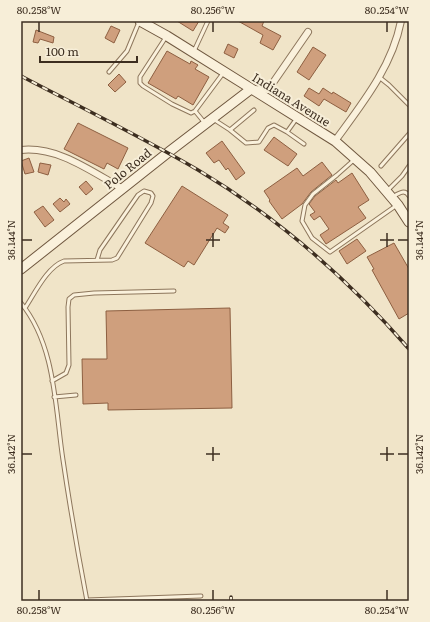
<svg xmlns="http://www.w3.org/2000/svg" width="430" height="622" font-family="Literata,serif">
	<rect width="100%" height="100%" fill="#f0e4c8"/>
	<path fill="#cf9f7d" stroke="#8d5f41" d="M 177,21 L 199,21 L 193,31 Z
		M 238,21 L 264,21 L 262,26 L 281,36 L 273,50 L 260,43 L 263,35 Z
		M 111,26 L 120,30 L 114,43 L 105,38 Z
		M 36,30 L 54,37 L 53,43 L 40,39 L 38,43 L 33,42 Z
		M 228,44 L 238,49 L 234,58 L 224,53 Z
		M 313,47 L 326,55 L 309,80 L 297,72 Z
		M 167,51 L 190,64 L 191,61 L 198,65 L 195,69 L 209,77 L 193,105 L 178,96 L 176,99 L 148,83 Z
		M 119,74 L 126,82 L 115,92 L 108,85 Z
		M 309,88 L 319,94 L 323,88 L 332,94 L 333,92 L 351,103 L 346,112 L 324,99 L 319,106 L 304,96 Z
		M 78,123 L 128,148 L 118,169 L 107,163 L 104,169 L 64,149 Z
		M 274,137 L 297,154 L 288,166 L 264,150 Z
		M 222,141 L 245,173 L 236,180 L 228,168 L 226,170 L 219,160 L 214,163 L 206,153 Z
		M 29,158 L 34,172 L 25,174 L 21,161 Z
		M 322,162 L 332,175 L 311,192 L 302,204 L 282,219 L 269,201 L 270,200 L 264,191 L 297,168 L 303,176 Z
		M 40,163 L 51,165 L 48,175 L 38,172 Z
		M 352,173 L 369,200 L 358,207 L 366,218 L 326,244 L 320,235 L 329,229 L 320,216 L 314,220 L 310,215 L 315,212 L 309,204 L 315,196 L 336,180 L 338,183 Z
		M 86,181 L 93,189 L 86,195 L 79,187 Z
		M 182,186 L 228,215 L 223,223 L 229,227 L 225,233 L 217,228 L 194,265 L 188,261 L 184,267 L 145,243 Z
		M 60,198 L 64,202 L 66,199 L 70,204 L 60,212 L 53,204 Z
		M 43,206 L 54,220 L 45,227 L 34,212 Z
		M 357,239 L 366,251 L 347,264 L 339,251 Z
		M 394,243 L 409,269 L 409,313 L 399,319 L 372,270 L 374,269 L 367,257 Z
		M 230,308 L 232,408 L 108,410 L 108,403 L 83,404 L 82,359 L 107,359 L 106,311 Z"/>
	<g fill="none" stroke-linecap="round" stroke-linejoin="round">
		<defs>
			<path id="service" d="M 166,37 L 140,77 L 140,83 L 143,86 L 172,104 L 191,113 L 195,111 L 224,72
				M 194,51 L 208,21
				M 109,72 L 127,51 L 139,22
				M 379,77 L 389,85 L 409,105
				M 195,111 L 204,122
				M 213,119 L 230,130 L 246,143 L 259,142 L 268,128 L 274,125 L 287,132 L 297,118
				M 230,130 L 254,110
				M 287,132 L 304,144
				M 355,159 L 337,175 L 313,194 L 305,205 L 302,221 L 312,238 L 330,252 L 397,205
				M 381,166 L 409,134
				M 388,190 L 402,176 L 409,166
				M 394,196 C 399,193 405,189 409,196
				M 21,303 C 56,346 55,408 63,460 C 70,507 78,554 87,601
				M 25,308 C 35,293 47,267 64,261 L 112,260 L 117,258 L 151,203 L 153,196 L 151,193 L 144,191 L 138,195 L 100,250 L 97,260
				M 52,381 L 66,373 L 69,365 L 68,307 L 69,299 L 74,295 L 94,293 L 174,291
				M 54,397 L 76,395
				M 87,600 L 201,596"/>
			<path id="minor" d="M 254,89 L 268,90 L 308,32
				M 335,141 C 362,104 392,67 401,21
				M 21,150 C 58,146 92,172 123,189"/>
			<path id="secondary" d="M 140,21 L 167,36 L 335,141 L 370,172 L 398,205 L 409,222
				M 21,269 L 170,151 L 251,89"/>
		</defs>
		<use href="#service" stroke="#8d765c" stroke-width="5"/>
		<use href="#minor" stroke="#8d765c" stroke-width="8"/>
		<use href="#secondary" stroke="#6f573f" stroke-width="11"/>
		<use href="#service" stroke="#faf1dc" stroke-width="3"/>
		<use href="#minor" stroke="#faf1dc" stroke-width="6"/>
		<use href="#secondary" stroke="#faf1dc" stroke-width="9"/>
		<defs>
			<path id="rail" d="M 21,76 C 80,107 140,136 198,170 C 277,217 349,280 409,349
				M 231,597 L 231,601"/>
		</defs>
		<use href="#rail" stroke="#3d2e20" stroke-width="3.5"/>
		<use href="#rail" stroke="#f7eed8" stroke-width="2" stroke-dasharray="6" stroke-linecap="butt"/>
	</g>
	<path fill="none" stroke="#3d2e20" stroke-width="1.5" d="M 39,22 L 39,32M 213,22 L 213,32M 387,22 L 387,32M 213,233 L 213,247M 387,233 L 387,247M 22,240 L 32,240M 206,240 L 220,240M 380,240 L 394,240M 398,240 L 408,240M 213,447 L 213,461M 387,447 L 387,461M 22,454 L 32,454M 206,454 L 220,454M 380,454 L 394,454M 398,454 L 408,454M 39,590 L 39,600M 213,590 L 213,600M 387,590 L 387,600"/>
	<g text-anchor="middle" stroke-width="4" stroke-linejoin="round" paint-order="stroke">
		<g font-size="12" fill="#3d2e20" stroke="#f7eed8">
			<text transform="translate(291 100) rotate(32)" y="4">Indiana Avenue</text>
			<text transform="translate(128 169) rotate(-39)" y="4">Polo Road</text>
		</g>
	</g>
	<rect width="430" height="622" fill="none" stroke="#f7eed8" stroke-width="44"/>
	<path d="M40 56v6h97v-6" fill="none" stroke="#3d2e20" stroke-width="2"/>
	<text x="46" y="56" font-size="12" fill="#3d2e20" stroke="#f7eed8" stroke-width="3" paint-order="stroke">100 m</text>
	<rect x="22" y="22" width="386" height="578" fill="none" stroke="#3d2e20" stroke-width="1.5"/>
	<g font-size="10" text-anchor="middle" fill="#3d2e20">
		<text x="39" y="14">80.258°W</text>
		<text x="213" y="14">80.256°W</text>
		<text x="387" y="14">80.254°W</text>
		<text transform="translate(11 240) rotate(-90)" y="4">36.144°N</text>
		<text transform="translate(419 240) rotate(-90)" y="4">36.144°N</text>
		<text transform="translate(11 454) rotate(-90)" y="4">36.142°N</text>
		<text transform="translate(419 454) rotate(-90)" y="4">36.142°N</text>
		<text x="39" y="614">80.258°W</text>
		<text x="213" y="614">80.256°W</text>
		<text x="387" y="614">80.254°W</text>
	</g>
</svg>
